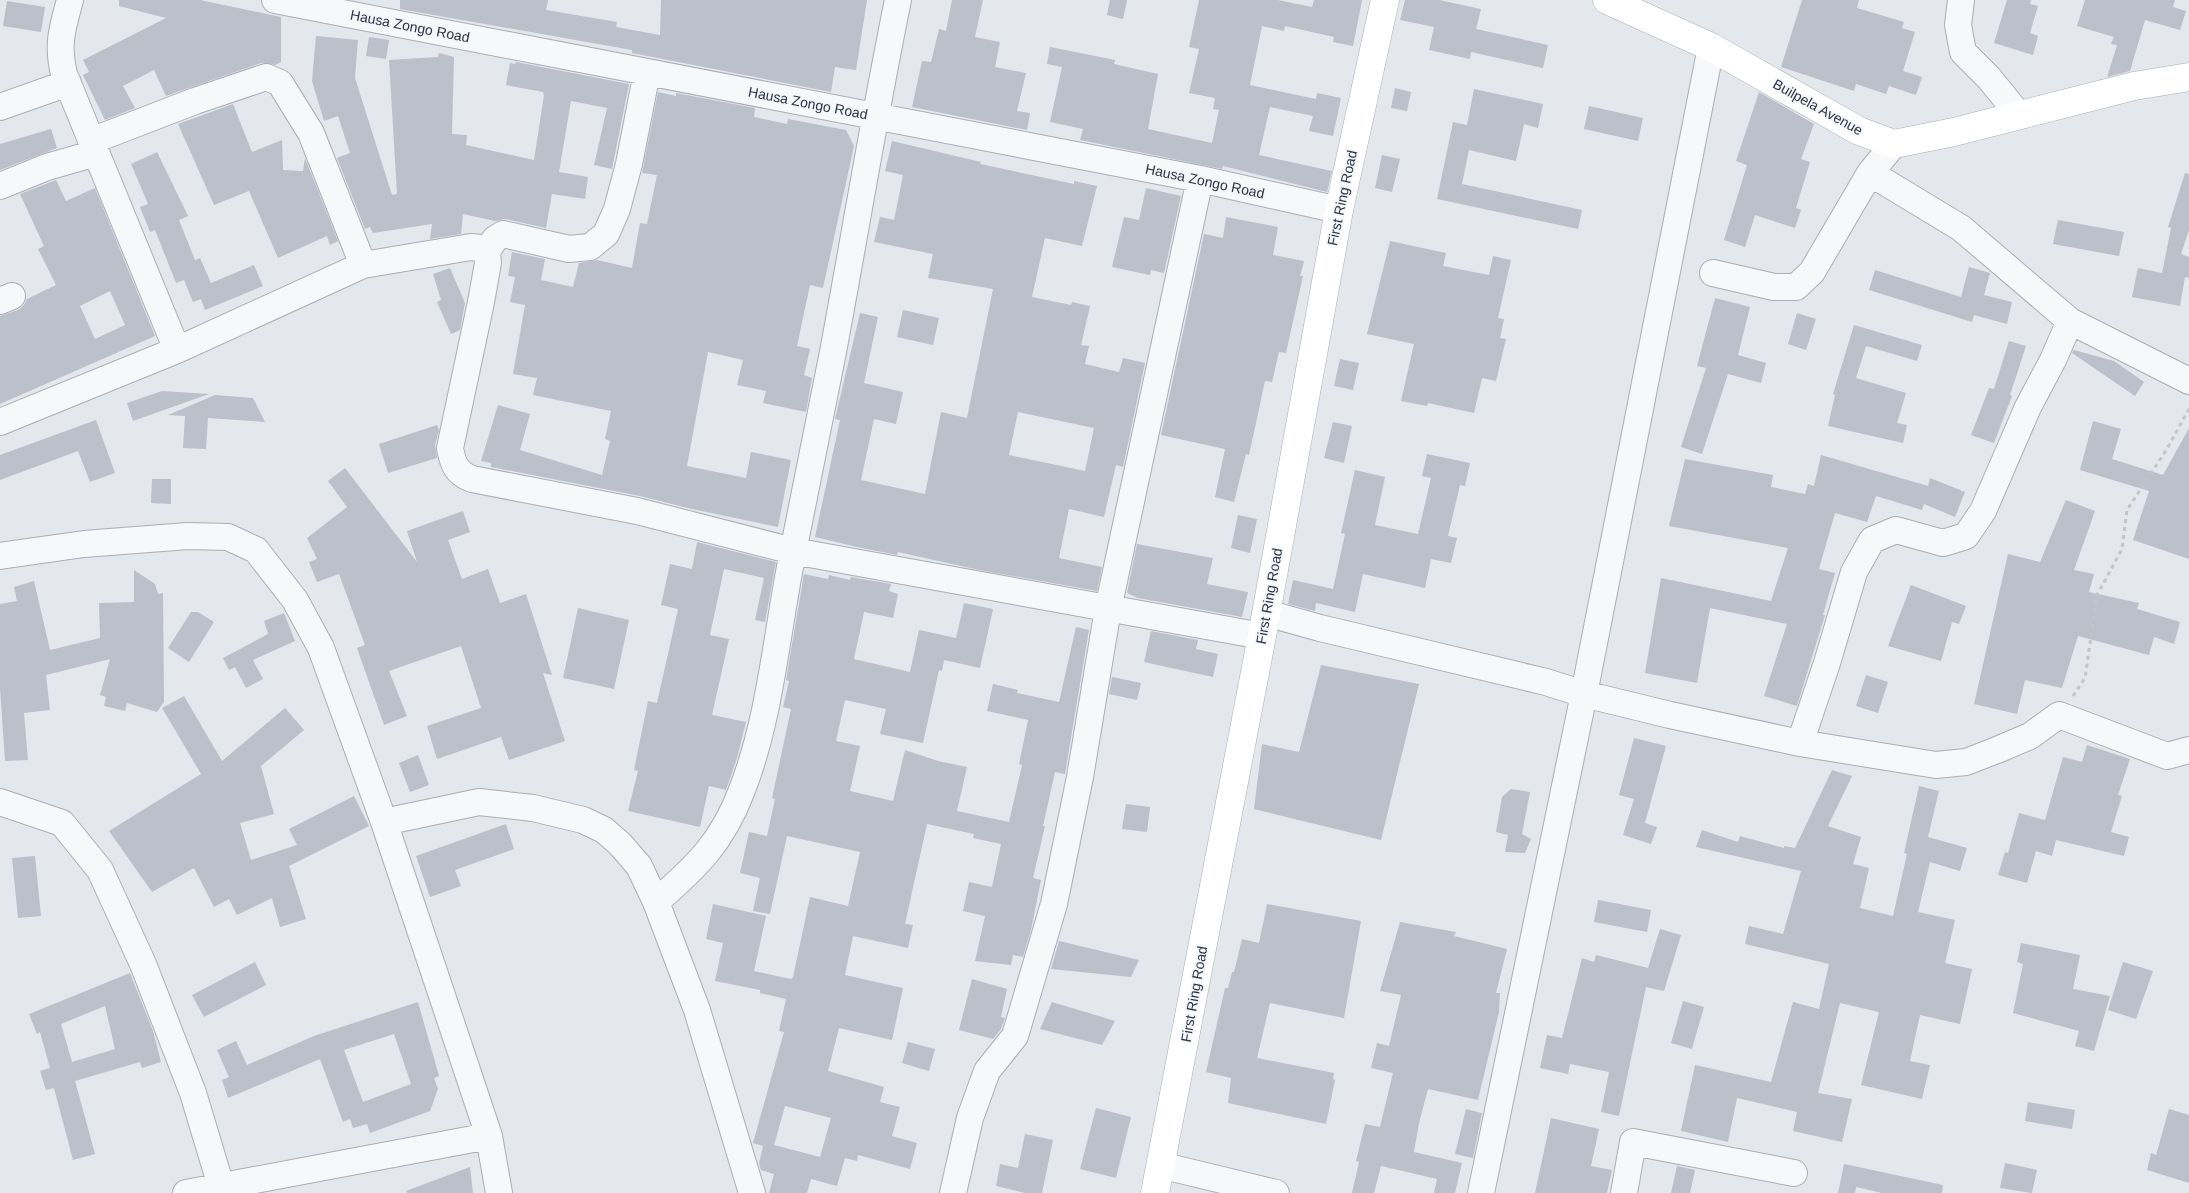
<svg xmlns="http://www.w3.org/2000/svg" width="2189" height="1193" font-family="Arial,sans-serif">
	<rect width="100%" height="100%" fill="#e4e7ec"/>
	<path fill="#bbc0ca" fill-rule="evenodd" d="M 119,0 L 200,0 L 281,17 L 281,62 L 275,65 L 261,63 L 166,96 L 154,70 L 123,86 L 135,108 L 105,120 L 83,75 L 89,72 L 83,60 L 166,18 L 119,6 Z
		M 400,0 L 548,0 L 546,10 L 617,22 L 616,27 L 660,35 L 661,0 L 867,0 L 856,70 L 835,67 L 831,92 L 632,53 L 632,50 L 400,9 Z
		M 952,0 L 983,0 L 975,37 L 1000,42 L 995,67 L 1026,73 L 1017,111 L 1030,113 L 1027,130 L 912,107 L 922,61 L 931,62 L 939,29 L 946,31 Z
		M 1110,0 L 1127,0 L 1123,19 L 1107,15 Z
		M 1199,0 L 1278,0 L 1312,7 L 1314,0 L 1362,0 L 1353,46 L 1333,42 L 1334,37 L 1285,26 L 1284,31 L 1262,26 L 1250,85 L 1316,99 L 1317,93 L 1341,98 L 1333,136 L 1309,131 L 1313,116 L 1270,107 L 1259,155 L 1332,171 L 1327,192 L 1223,166 L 1222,169 L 1080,140 L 1083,129 L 1050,122 L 1062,67 L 1047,64 L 1050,47 L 1115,60 L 1114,64 L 1158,74 L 1148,129 L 1212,143 L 1219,110 L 1213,109 L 1215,98 L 1189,93 L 1199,49 L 1189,47 Z
		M 1405,0 L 1439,0 L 1481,9 L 1476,29 L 1548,45 L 1543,68 L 1471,52 L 1470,59 L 1429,50 L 1434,27 L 1400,20 Z
		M 1802,0 L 1859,0 L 1857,8 L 1904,22 L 1902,28 L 1915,32 L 1903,71 L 1922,77 L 1916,95 L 1889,86 L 1886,94 L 1856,84 L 1854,91 L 1781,67 Z
		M 2007,0 L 2031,0 L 2030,4 L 2038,6 L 2030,33 L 2038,36 L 2033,55 L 1994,43 Z
		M 2085,0 L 2175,0 L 2173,7 L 2186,11 L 2180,30 L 2145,20 L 2130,71 L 2107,77 L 2117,45 L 2111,44 L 2114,37 L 2077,26 Z
		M 7,1 L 45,7 L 41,32 L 3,26 Z
		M 316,36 L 358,40 L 355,78 L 392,195 L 397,194 L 389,60 L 438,57 L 439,53 L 454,57 L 452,134 L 467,135 L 466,145 L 534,160 L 544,95 L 543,92 L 506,85 L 510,63 L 515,64 L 516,62 L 629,84 L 612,169 L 594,165 L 607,108 L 571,101 L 559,172 L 588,177 L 585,199 L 552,194 L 546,228 L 506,219 L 495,221 L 463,214 L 461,234 L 430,239 L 432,224 L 373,233 L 370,227 L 365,229 L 337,158 L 350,153 L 338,116 L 324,121 L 312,81 Z
		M 369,37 L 389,40 L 386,59 L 366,56 Z
		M 1395,88 L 1411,92 L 1407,111 L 1391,108 Z
		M 1474,89 L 1543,104 L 1538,128 L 1524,124 L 1516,161 L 1469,150 L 1462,184 L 1582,210 L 1578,229 L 1437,199 L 1453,122 L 1467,125 Z
		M 658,92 L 676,96 L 676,93 L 755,108 L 754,117 L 787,124 L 788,119 L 846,130 L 854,146 L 823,288 L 810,285 L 797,346 L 810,349 L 804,375 L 812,378 L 806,412 L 763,403 L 766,391 L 737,385 L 743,360 L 708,352 L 687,466 L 746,478 L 751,452 L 791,460 L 778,527 L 692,509 L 640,496 L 491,467 L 491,463 L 481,461 L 498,405 L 530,414 L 520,450 L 602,475 L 610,441 L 605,439 L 611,411 L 533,395 L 537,378 L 513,374 L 525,305 L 510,302 L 515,277 L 508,276 L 512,252 L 545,259 L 541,280 L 573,287 L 579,263 L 597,260 L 632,268 L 640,223 L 647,224 L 657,175 L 642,173 Z
		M 1759,92 L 1814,124 L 1801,159 L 1810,162 L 1796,208 L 1801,210 L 1795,228 L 1755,215 L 1745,247 L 1724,240 L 1747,165 L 1736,161 Z
		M 233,104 L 252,152 L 282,140 L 283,170 L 303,171 L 305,158 L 338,241 L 330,245 L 327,236 L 278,258 L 249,191 L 214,205 L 178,124 Z
		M 1589,106 L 1643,118 L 1638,141 L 1584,129 Z
		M 51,129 L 57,148 L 0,170 L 0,144 Z
		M 892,141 L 981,162 L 980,164 L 1074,184 L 1074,181 L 1097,186 L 1082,246 L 1045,238 L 1032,297 L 1071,305 L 1072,302 L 1090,306 L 1081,345 L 1089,346 L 1085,364 L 1119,372 L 1123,358 L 1145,363 L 1123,467 L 1116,465 L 1104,517 L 1069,509 L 1059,558 L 1102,567 L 1097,591 L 979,570 L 898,552 L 897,555 L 857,547 L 815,537 L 840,420 L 835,419 L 860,313 L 878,317 L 864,383 L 903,392 L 896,424 L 874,419 L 861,480 L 925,494 L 941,412 L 967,418 L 993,289 L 928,278 L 933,254 L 874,242 L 880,217 L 894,220 L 903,175 L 885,171 ZM 1018,412 L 1094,428 L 1085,471 L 1009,455 Z
		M 157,152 L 188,216 L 179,220 L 195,260 L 200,258 L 211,283 L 254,265 L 263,286 L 205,310 L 201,299 L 193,302 L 184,280 L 176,283 L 155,230 L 150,232 L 140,207 L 148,204 L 131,164 Z
		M 1382,155 L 1400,159 L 1392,192 L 1375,188 Z
		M 2185,173 L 2189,174 L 2189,230 L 2181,254 L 2189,257 L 2189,278 L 2185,277 L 2180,306 L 2132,297 L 2138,268 L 2162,273 L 2171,228 L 2168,227 Z
		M 56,180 L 66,201 L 95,188 L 155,336 L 0,404 L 0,316 L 18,310 L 24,305 L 27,299 L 56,285 L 38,249 L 44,246 L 20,194 ZM 110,291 L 125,325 L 95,339 L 80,306 Z
		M 1146,188 L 1181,196 L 1164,273 L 1151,270 L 1150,275 L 1112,267 L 1124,217 L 1139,220 Z
		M 1226,217 L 1278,227 L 1273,255 L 1304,261 L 1300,276 L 1303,276 L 1286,353 L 1279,352 L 1272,382 L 1265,381 L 1249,455 L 1246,454 L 1234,502 L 1215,497 L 1225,449 L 1161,435 L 1204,234 L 1223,238 Z
		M 2058,220 L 2124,232 L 2119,256 L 2053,244 Z
		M 1390,241 L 1446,253 L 1443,266 L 1489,275 L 1493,256 L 1511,260 L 1498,318 L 1504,319 L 1500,338 L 1506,339 L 1496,381 L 1482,378 L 1474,413 L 1428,403 L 1427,406 L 1401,401 L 1414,344 L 1367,334 Z
		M 1969,267 L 1990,273 L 1984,295 L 2012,302 L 2007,324 L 1974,315 L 1972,322 L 1869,290 L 1875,270 L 1961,297 Z
		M 450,268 L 465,303 L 460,330 L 451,334 L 437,302 L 441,300 L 433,274 Z
		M 1715,298 L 1750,307 L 1738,355 L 1766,363 L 1761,383 L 1728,374 L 1702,454 L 1681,447 L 1706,368 L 1697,366 Z
		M 903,310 L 939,318 L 933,345 L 897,337 Z
		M 1797,313 L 1816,319 L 1806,350 L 1788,344 Z
		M 1854,325 L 1922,345 L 1917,361 L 1866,346 L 1856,378 L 1906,393 L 1897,423 L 1907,425 L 1903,443 L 1828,426 L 1835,395 L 1833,394 Z
		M 2009,341 L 2026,346 L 2010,395 L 2012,396 L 1994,443 L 1971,435 L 1989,388 L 1994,389 Z
		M 2074,350 L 2114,361 L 2144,382 L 2135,396 L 2072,353 Z
		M 1340,359 L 1359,363 L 1353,390 L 1334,386 Z
		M 162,391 L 209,394 L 133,421 L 127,403 Z
		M 215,395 L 253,398 L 265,422 L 208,418 L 206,449 L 183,448 L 185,416 L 168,415 Z
		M 96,420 L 115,473 L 90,482 L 78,451 L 0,480 L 0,455 Z
		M 2093,421 L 2121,429 L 2112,459 L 2163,475 L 2189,428 L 2189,559 L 2133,540 L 2149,491 L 2080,470 Z
		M 1333,422 L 1352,426 L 1344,463 L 1324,458 Z
		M 437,425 L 439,430 L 435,445 L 437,458 L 388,473 L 379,444 Z
		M 1427,454 L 1470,463 L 1465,486 L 1460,485 L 1448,536 L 1457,538 L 1451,563 L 1431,559 L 1425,588 L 1363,574 L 1355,612 L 1316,603 L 1315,611 L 1288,604 L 1293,580 L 1333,589 L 1345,534 L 1341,533 L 1355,470 L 1385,477 L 1375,525 L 1418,534 L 1431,478 L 1422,476 Z
		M 1821,455 L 1928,486 L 1930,478 L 1965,492 L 1955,517 L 1924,504 L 1922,510 L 1876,496 L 1867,522 L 1835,513 L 1819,569 L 1835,573 L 1823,615 L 1825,615 L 1797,706 L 1764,696 L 1787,624 L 1710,608 L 1697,683 L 1645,673 L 1661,578 L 1771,601 L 1788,548 L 1669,526 L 1685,459 L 1773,475 L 1771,487 L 1805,494 L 1808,484 L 1814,486 Z
		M 345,468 L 417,562 L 407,531 L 463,511 L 470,532 L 448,540 L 462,579 L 488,569 L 500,603 L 526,594 L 552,675 L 543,673 L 565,741 L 509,760 L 501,737 L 437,759 L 427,726 L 481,708 L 461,646 L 389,671 L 407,716 L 384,725 L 357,648 L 365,645 L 339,574 L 317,582 L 309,562 L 317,559 L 307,538 L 347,507 L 328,481 Z
		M 152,479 L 171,479 L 171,504 L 151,503 Z
		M 2066,500 L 2095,511 L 2074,570 L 2094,574 L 2089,592 L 2139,603 L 2137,609 L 2180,622 L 2174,644 L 2154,637 L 2149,655 L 2078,636 L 2062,688 L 2025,680 L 2017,714 L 1974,704 L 2008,554 L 2040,562 Z
		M 1238,515 L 1257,519 L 1250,553 L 1231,548 Z
		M 697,542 L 776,562 L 765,622 L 755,620 L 764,578 L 724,569 L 710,635 L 729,639 L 712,715 L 746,722 L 737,758 L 726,790 L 709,786 L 700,827 L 628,811 L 638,771 L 634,770 L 648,701 L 657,703 L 678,609 L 661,605 L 670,564 L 692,569 Z
		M 1137,544 L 1213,558 L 1207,584 L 1248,592 L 1242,617 L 1138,598 L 1127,593 Z
		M 134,570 L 155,584 L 158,594 L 163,593 L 164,702 L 157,712 L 127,703 L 125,711 L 104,706 L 106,697 L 100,695 L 110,659 L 46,675 L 50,710 L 24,713 L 28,760 L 5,761 L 0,688 L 0,604 L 17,601 L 14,587 L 34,581 L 50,650 L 100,638 L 99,603 L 134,602 Z
		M 804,574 L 828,579 L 829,575 L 850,580 L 851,577 L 891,584 L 889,591 L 898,594 L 893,618 L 864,612 L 854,659 L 910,672 L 919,630 L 956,638 L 964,603 L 993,609 L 980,668 L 944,660 L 942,671 L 939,670 L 923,743 L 880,734 L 886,709 L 845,700 L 836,741 L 860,746 L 850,791 L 893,801 L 905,750 L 938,761 L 967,767 L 957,811 L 1009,822 L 1022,765 L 1019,764 L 1028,720 L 987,711 L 993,684 L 1018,690 L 1017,693 L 1059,702 L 1076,627 L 1089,630 L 1065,774 L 1055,772 L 1043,826 L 1045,826 L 1033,878 L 1041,880 L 1031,930 L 1023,957 L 1013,955 L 1011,965 L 975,961 L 985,916 L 963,911 L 969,882 L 992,887 L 1001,844 L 973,838 L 974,834 L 927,824 L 905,924 L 913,925 L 908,948 L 853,936 L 845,975 L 903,988 L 892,1040 L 839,1028 L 828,1071 L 884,1087 L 880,1102 L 900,1107 L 892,1136 L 917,1143 L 910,1169 L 858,1155 L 857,1161 L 845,1158 L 837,1186 L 811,1179 L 807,1193 L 769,1193 L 774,1174 L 761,1170 L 759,1163 L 763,1146 L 753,1143 L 784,1032 L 779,1031 L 786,999 L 760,993 L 760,990 L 715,981 L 723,943 L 706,939 L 713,904 L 766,916 L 754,971 L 791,979 L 793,977 L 810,897 L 848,906 L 860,852 L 787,836 L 770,914 L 753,911 L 760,878 L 740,873 L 749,832 L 767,836 L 775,799 L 772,798 L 791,709 L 783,707 L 789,681 L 786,680 ZM 785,1106 L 831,1118 L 820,1157 L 774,1145 Z
		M 1911,585 L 1966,606 L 1959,624 L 1952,622 L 1941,661 L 1888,646 Z
		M 578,608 L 629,620 L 614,689 L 563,678 Z
		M 191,612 L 198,612 L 214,622 L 189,662 L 168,648 Z
		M 284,613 L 295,641 L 253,660 L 263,679 L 246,688 L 235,667 L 229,670 L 223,658 L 268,634 L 264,621 Z
		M 1151,631 L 1198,640 L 1196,649 L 1218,654 L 1213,677 L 1144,662 Z
		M 1321,665 L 1419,684 L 1381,840 L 1254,809 L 1262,744 L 1299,752 Z
		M 1866,675 L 1888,682 L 1878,713 L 1856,706 Z
		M 1112,677 L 1141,683 L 1137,700 L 1109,694 Z
		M 184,696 L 222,761 L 285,708 L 304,730 L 261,766 L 274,814 L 240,823 L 251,860 L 297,845 L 289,829 L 354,796 L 369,826 L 289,866 L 306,919 L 280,927 L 272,898 L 237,915 L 229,899 L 214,907 L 194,868 L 152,892 L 109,831 L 201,774 L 162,708 Z
		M 1634,738 L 1666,746 L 1645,823 L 1657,827 L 1651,844 L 1623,835 L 1634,799 L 1619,795 Z
		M 2087,745 L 2130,759 L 2118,795 L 2122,796 L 2111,832 L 2129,837 L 2124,856 L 2056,840 L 2052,856 L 2036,851 L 2027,883 L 1998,875 L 2005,852 L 2008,853 L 2019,813 L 2045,820 L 2063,757 L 2082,762 Z
		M 418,755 L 429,785 L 410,792 L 399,763 Z
		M 1832,770 L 1852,776 L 1828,826 L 1861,837 L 1853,864 L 1869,868 L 1860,908 L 1893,916 L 1907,854 L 1904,853 L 1919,786 L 1939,791 L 1928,837 L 1967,848 L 1960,871 L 1930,862 L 1918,912 L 1955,920 L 1945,963 L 1972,969 L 1960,1024 L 1920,1015 L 1910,1061 L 1930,1065 L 1922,1099 L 1861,1085 L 1879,1012 L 1840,1003 L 1818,1093 L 1852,1099 L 1842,1142 L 1793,1131 L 1797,1112 L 1737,1098 L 1728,1142 L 1681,1131 L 1695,1065 L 1771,1082 L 1793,1002 L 1819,1009 L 1829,964 L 1745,944 L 1749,926 L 1783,934 L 1801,871 L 1696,847 L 1702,830 L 1738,842 L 1740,836 L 1784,848 L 1784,846 L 1795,848 Z
		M 1511,789 L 1530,792 L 1522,834 L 1531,839 L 1525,853 L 1505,852 L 1508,835 L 1496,832 L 1502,797 Z
		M 1126,804 L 1150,807 L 1147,832 L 1122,829 Z
		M 506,824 L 514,849 L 455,870 L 461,886 L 430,897 L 416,856 Z
		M 35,856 L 41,916 L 18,918 L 12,858 Z
		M 1598,900 L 1651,910 L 1647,932 L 1594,922 Z
		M 1267,904 L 1361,921 L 1344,1018 L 1270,1003 L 1257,1058 L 1334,1073 L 1333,1079 L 1335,1080 L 1326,1124 L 1228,1103 L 1231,1078 L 1206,1072 L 1225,988 L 1228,988 L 1232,972 L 1234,972 L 1242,939 L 1259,943 Z
		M 1400,922 L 1456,932 L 1454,936 L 1507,949 L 1496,993 L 1500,993 L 1499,1012 L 1478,1100 L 1428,1089 L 1419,1123 L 1414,1152 L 1462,1163 L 1455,1193 L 1434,1193 L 1437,1179 L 1381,1166 L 1374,1193 L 1352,1193 L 1359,1162 L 1356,1161 L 1365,1124 L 1380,1127 L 1393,1073 L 1371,1068 L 1377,1043 L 1389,1046 L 1401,995 L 1380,991 Z
		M 1660,929 L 1681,935 L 1664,991 L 1646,987 L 1619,1116 L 1601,1112 L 1609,1072 L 1570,1064 L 1568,1074 L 1540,1068 L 1547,1035 L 1562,1038 L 1582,958 L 1594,962 L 1596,955 L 1648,968 Z
		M 1059,941 L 1139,960 L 1131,977 L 1051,969 Z
		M 2021,943 L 2080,955 L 2073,989 L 2110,996 L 2094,1051 L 2075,1046 L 2079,1031 L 2013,1013 L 2023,964 L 2017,962 Z
		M 255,962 L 266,985 L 204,1017 L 192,995 Z
		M 2123,962 L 2153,971 L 2136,1019 L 2108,1010 Z
		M 130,973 L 153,1031 L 161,1062 L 142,1068 L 140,1062 L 75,1081 L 95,1154 L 73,1160 L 54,1088 L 46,1090 L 40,1071 L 50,1068 L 40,1032 L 37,1034 L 29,1014 ZM 105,1006 L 115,1049 L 72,1062 L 61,1024 Z
		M 972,979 L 1007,989 L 1001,1017 L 1005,1018 L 1001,1029 L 993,1039 L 959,1030 Z
		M 1683,1001 L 1704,1007 L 1692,1049 L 1671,1043 Z
		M 418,1002 L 439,1076 L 434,1078 L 438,1089 L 430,1111 L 370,1133 L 367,1124 L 353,1128 L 350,1119 L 343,1122 L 320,1059 L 228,1098 L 222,1080 L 229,1077 L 217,1050 L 236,1041 L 247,1065 L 314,1036 ZM 394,1034 L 411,1084 L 363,1102 L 344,1050 Z
		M 1052,1002 L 1115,1021 L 1102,1045 L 1040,1029 Z
		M 908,1042 L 935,1049 L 929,1071 L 902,1063 Z
		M 2028,1102 L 2075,1110 L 2072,1129 L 2025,1121 Z
		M 1096,1108 L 1131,1117 L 1116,1178 L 1080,1169 Z
		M 1466,1109 L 1482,1113 L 1473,1158 L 1455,1154 Z
		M 2169,1109 L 2189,1115 L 2189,1183 L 2147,1170 L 2151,1153 L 2156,1155 Z
		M 1551,1118 L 1599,1129 L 1591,1166 L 1612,1170 L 1607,1193 L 1535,1193 Z
		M 1025,1134 L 1053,1140 L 1042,1193 L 1025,1193 L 996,1186 L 1000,1164 L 1018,1168 Z
		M 2005,1163 L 2037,1170 L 2032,1193 L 2000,1188 Z
		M 1844,1164 L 1943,1185 L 1942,1193 L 1882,1193 L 1856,1187 L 1855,1193 L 1838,1193 Z
		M 1677,1166 L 1695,1170 L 1690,1193 L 1671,1193 Z
		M 470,1167 L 473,1193 L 407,1193 L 406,1191 Z"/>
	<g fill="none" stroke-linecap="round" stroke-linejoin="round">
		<defs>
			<path id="street" d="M 70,0 C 62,29 57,44 64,74 L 177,350
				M 275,0 L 1200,179 L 1339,210
				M 1961,0 L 1958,25 L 1963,52 L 1989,78 L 2019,115
				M 647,72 L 629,164 L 617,209 L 606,234 L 590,247 L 569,249 L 503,234 L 495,239 L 487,251 L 488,263 L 481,302 L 450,448 C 453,464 456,473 472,479 L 637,511 L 793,551 L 1262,636
				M 0,107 L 68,83
				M 91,141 L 195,101 L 266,77 L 280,83 L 311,133 L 363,265
				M 1870,173 L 1961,228 L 2070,321 L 2189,381
				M 0,186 L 47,167 L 96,153
				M 1713,273 L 1774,287 L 1796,287 L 1812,272 L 1870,173 L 1894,144
				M 0,301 L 12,296
				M 0,422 L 177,350 L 363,265 L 471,247 L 481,248 L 487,251
				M 0,556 L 84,544 L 188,536 L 228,537 L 256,550 L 295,600 L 321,648 L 384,822 L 489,1136 L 499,1193
				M 1266,613 L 1320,628 L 1546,682 L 1584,694 L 1670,715 L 1800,743 L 1936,765 L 1966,762 L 1997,750 L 2030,736 L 2059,715 L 2167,756 L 2189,750
				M 1800,743 L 1827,663 L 1854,572 L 1872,540 L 1896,530 L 1943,543 L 1966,536 L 1983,511 L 2028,407 L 2053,360 L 2070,321
				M 0,802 L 62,823 L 100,870 L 143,964 L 193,1093 L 221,1186
				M 384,822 L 479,802 L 533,808 L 583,820 L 604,830 L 620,844 L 639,866 L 656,902 L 697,1010 L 752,1193
				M 656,902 C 697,866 722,843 742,790 C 770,718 776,638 791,562 C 805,492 819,422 833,352 C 855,234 874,117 898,0
				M 1160,1165 L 1276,1193
				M 186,1193 L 489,1136
				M 953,1193 L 970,1118 L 987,1071 L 1015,1036 L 1054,904 L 1080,777 L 1108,609 L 1200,179
				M 1481,1193 L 1584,694 L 1711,47
				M 1624,1193 L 1633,1142 L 1794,1173"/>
			<path id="secondary" d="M 1607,0 L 1711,47 L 1859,131 L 1894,144 L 1954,132 L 2134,86 L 2189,77
				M 1155,1193 L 1262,636 L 1339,210 L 1385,0"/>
		</defs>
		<use href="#street" stroke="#a9aeb7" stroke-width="28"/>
		<use href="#secondary" stroke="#a9aeb7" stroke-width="29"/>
		<path stroke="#c2c5cb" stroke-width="3" stroke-dasharray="4 4" stroke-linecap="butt" d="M 2073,696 L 2085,678 L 2097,595 L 2122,549 L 2127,510 L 2167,449 L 2189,409"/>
		<use href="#street" stroke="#f7f8fa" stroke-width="26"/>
		<use href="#secondary" stroke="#fff" stroke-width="28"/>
	</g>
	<g text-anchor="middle" stroke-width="4" stroke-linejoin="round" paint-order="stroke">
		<g font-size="14" fill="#2b3445" stroke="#f4f6f9">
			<text transform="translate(410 26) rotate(11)" y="5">Hausa Zongo Road</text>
			<text transform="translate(808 103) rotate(11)" y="5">Hausa Zongo Road</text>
			<text transform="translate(1818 107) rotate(29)" y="5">Builpela Avenue</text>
			<text transform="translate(1205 181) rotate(12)" y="5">Hausa Zongo Road</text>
			<text transform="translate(1342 198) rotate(-78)" y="5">First Ring Road</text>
			<text transform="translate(1269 596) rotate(-80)" y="5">First Ring Road</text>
			<text transform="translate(1194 994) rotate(-80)" y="5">First Ring Road</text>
		</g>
	</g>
</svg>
